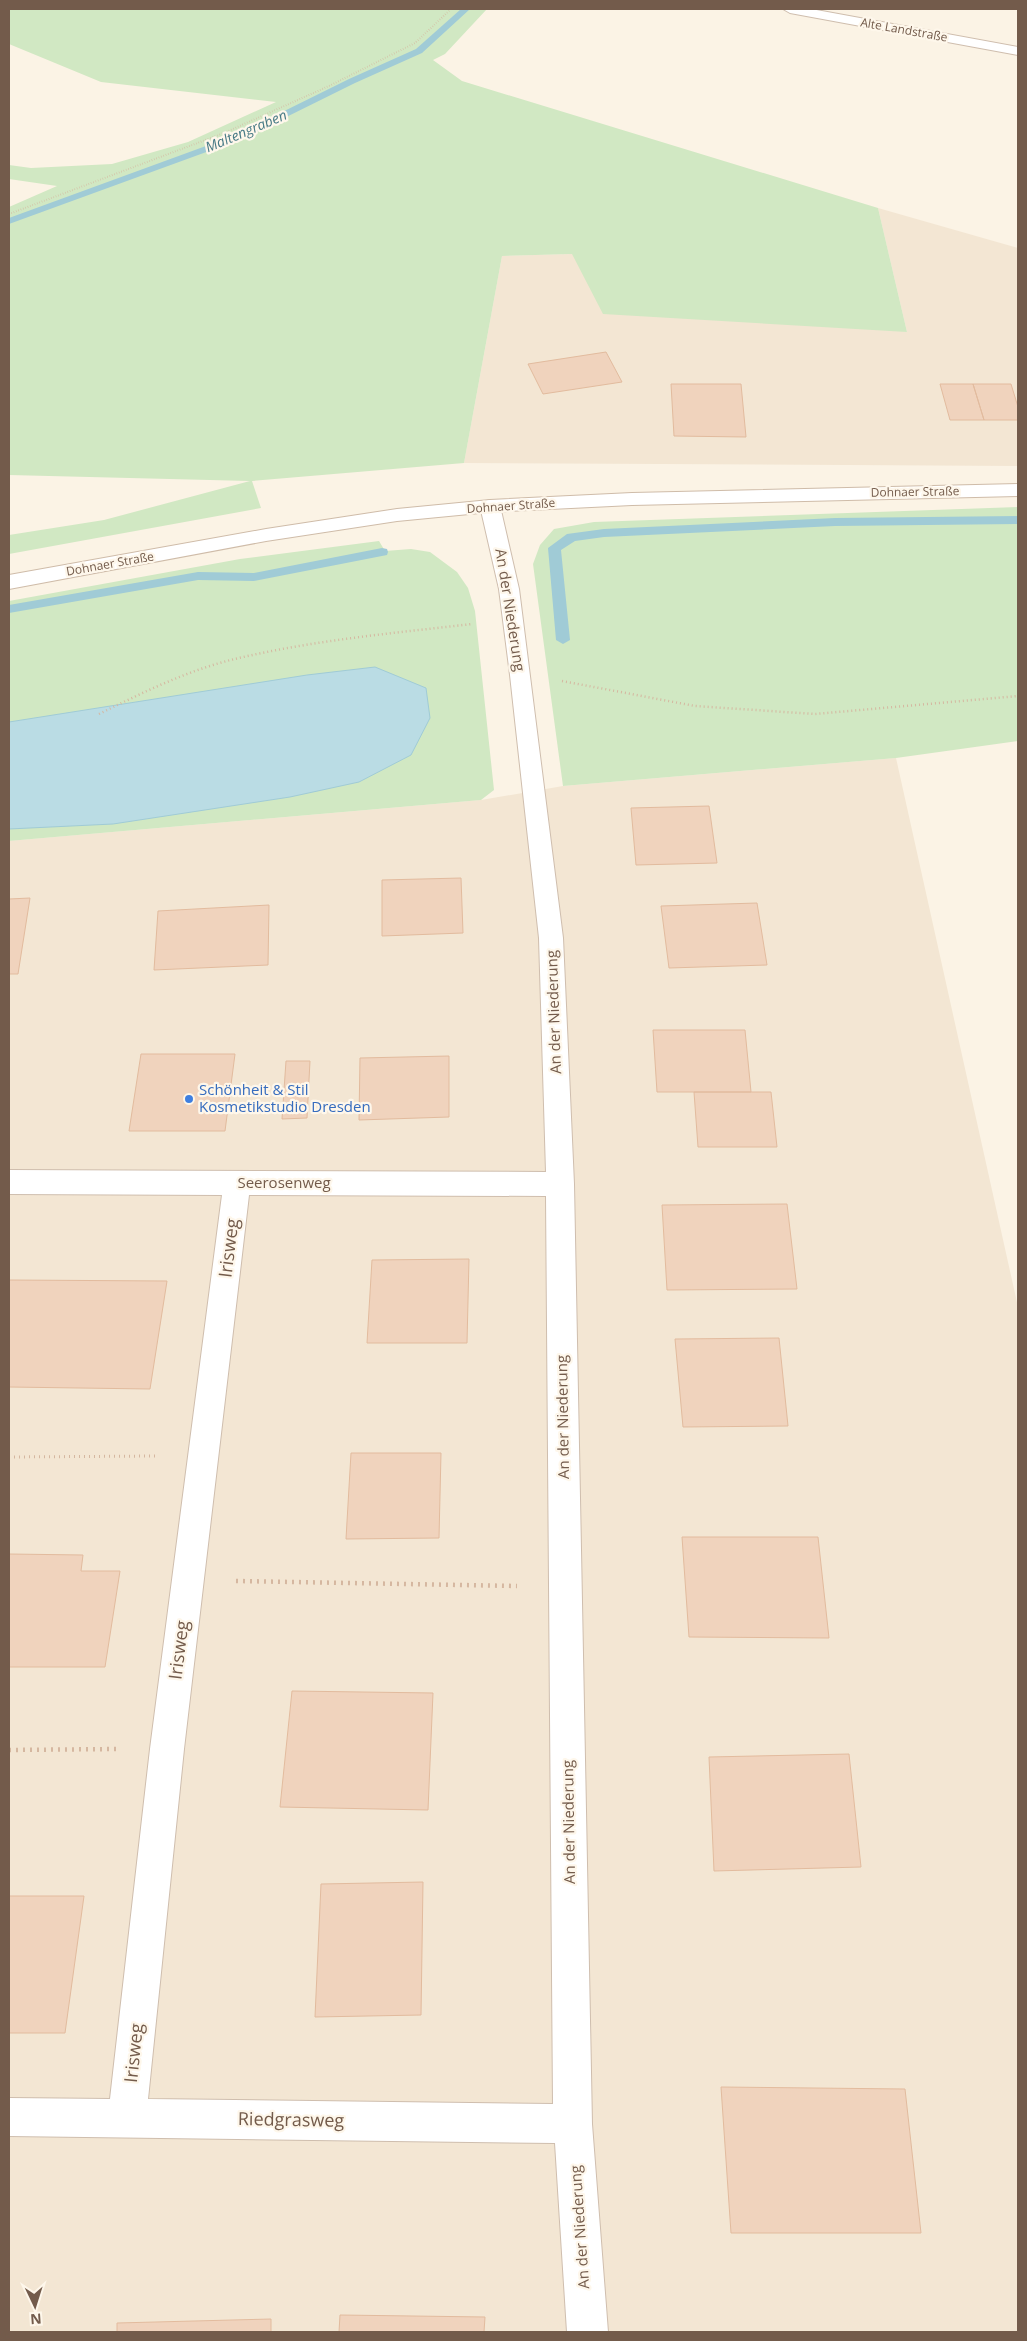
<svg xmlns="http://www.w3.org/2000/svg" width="1027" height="2341" font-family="'Open Sans',sans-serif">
	<rect width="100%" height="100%" fill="#fbf3e5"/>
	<path fill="#f3e6d3" d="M 878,208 L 1018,248 L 1018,466 L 464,463 L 502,256 L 572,254 L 907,332 Z
		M 896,758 L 1018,1307 L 1018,2332 L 9,2332 L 9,841 L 481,800 L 563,786 Z"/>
	<path fill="#d1e8c3" d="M 9,9 L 487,9 L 445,54 L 433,60 L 462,81 L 878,208 L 907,332 L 603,314 L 572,254 L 502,256 L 464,463 L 252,481 L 261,508 L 9,554 L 9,535 L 104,520 L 250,481 L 9,475 L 9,207 L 57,186 L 9,179 L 9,165 L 31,168 L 112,164 L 188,142 L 276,102 L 101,82 L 9,44 Z
		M 1018,507 L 1018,741 L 896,758 L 563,786 L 533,564 L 540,545 L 554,529 L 594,522 Z
		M 379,541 L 385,551 L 411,549 L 430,552 L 457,572 L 468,588 L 475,611 L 494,790 L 481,800 L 9,841 L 9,601 L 240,559 Z"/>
	<path fill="#badce4" stroke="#a0cbd6" d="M 375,667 L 426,688 L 430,718 L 411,755 L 359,782 L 290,797 L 113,824 L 9,829 L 9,722 L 307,675 Z"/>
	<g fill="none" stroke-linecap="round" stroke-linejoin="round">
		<path fill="#a0cbd6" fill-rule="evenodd" d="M 461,9 L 470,9 L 422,53 L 355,83 L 242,139 L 9,224 L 9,218 L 236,135 L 349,79 L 416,49 Z
			M 1018,516 L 1018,524 L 835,526 L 604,537 L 575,541 L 561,550 L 570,640 L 563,644 L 556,640 L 548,548 L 567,534 L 604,529 L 835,518 Z
			M 382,548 L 387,549 L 388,552 L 387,555 L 254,581 L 198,580 L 9,613 L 9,605 L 198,572 L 254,573 Z"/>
	</g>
	<path fill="#f0d3bd" stroke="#e2bb9e" d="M 606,352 L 622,382 L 543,394 L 528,364 Z
		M 671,384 L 741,384 L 746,437 L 674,436 Z
		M 940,384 L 973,384 L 984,420 L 950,420 Z
		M 973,384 L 1011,384 L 1018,407 L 1018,420 L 984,420 Z
		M 709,806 L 717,863 L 636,865 L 631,808 Z
		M 461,878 L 463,933 L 382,936 L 382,880 Z
		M 30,898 L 18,974 L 9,974 L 9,899 Z
		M 757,903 L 767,965 L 669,968 L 661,906 Z
		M 269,905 L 268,965 L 154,970 L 158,911 Z
		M 653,1030 L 745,1030 L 751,1092 L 657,1092 Z
		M 141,1054 L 235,1054 L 225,1131 L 129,1131 Z
		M 449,1056 L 449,1117 L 359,1120 L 360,1058 Z
		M 286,1061 L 310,1061 L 307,1118 L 282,1119 Z
		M 694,1092 L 771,1092 L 777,1147 L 698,1147 Z
		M 787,1204 L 797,1289 L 667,1290 L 662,1205 Z
		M 469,1259 L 467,1343 L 367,1343 L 372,1260 Z
		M 9,1280 L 167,1281 L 150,1389 L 9,1387 Z
		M 779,1338 L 788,1426 L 683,1427 L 675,1339 Z
		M 351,1453 L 441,1453 L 439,1538 L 346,1539 Z
		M 682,1537 L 818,1537 L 829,1638 L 689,1637 Z
		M 9,1554 L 83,1555 L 81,1571 L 120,1571 L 105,1667 L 9,1667 Z
		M 292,1691 L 433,1693 L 428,1810 L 280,1807 Z
		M 849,1754 L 861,1867 L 714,1871 L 709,1757 Z
		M 423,1882 L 421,2015 L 315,2017 L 321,1884 Z
		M 9,1896 L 84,1896 L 65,2033 L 9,2033 Z
		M 721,2087 L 905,2089 L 921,2233 L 731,2233 Z
		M 340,2315 L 485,2317 L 484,2332 L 339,2332 Z
		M 271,2319 L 271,2332 L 117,2332 L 117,2323 Z"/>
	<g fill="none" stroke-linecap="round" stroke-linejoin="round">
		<defs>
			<path id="minor" d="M 783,9 L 811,9 L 1018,47 L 1018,55 L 790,13 Z
				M 490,500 L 497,502 L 500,506 L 519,589 L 563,938 L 574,1184 L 592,2124 L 608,2332 L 567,2332 L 555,2143 L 9,2136 L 9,2098 L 110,2099 L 150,1749 L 222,1195 L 9,1194 L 9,1170 L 546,1172 L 539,938 L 510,675 L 499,589 L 480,506 L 483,502 ZM 249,1195 L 546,1196 L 553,2104 L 148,2099 L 184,1749 Z"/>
			<path id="secondary" d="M 1018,484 L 1018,496 L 632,505 L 490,512 L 397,521 L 266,541 L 9,589 L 9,575 L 266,529 L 397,509 L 490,500 L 632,493 Z"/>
		</defs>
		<use href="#minor" stroke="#cfbeae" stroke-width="2"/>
		<use href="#secondary" stroke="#cfbca9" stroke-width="2"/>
		<path stroke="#d5b7a0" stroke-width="2" stroke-dasharray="0.5 2" stroke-linecap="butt" d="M 9,214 L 224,133 L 329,86 L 415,43 L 451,9"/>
		<path stroke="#d5b7a0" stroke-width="2.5" stroke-dasharray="1 3" stroke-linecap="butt" d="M 562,681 L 695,706 L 815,714 L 1018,696
			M 99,714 C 144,692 190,669 239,658 C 316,640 394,633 472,624"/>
		<path stroke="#d5b7a0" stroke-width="3" stroke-dasharray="1 4" stroke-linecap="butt" d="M 9,1457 L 156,1456"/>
		<path stroke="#d5b7a0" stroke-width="4.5" stroke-dasharray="2 5" stroke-linecap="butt" d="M 236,1581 L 517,1586
			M 9,1750 L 118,1749"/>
		<use href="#minor" fill="#fff" fill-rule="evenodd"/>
		<use href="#secondary" fill="#fff" fill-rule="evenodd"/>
	</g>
	<circle fill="#3f7fe0" stroke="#fef7eb" stroke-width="2" cx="189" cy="1099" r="5"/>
	<g text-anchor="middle" stroke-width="4.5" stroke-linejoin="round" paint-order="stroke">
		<g font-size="12" fill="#735b4b" stroke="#fef7eb">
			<text transform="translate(904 30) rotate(10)" y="4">Alte Landstraße</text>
			<text transform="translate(915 492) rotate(-1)" y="4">Dohnaer Straße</text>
			<text transform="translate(511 506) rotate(-4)" y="4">Dohnaer Straße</text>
			<text transform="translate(110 564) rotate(-10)" y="4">Dohnaer Straße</text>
		</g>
		<g font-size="14" font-style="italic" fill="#467985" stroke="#fef7eb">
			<text transform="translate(246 131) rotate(-23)" y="5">Maltengraben</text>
		</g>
		<g font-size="15" fill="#735b4b" stroke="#fef7eb">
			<text transform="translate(510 610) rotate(81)" y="5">An der Niederung</text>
			<text transform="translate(554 1012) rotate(-92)" y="5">An der Niederung</text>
			<text x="284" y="1188">Seerosenweg</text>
			<text transform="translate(563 1417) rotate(-91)" y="5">An der Niederung</text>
			<text transform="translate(569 1822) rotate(-91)" y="5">An der Niederung</text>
			<text transform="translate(580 2227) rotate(-94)" y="5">An der Niederung</text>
		</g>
		<g font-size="15" fill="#366cbe" stroke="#fef7eb" text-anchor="start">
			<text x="199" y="1095">Schönheit &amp; Stil<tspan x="199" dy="17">Kosmetikstudio Dresden</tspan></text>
		</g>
		<g font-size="18" fill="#735b4b" stroke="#fef7eb">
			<text transform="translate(229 1248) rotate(-83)" y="6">Irisweg</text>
			<text transform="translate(179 1650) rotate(-83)" y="6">Irisweg</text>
			<text transform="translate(134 2053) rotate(-84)" y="6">Irisweg</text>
			<text transform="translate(291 2120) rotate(1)" y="6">Riedgrasweg</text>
		</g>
	</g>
	<rect width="1027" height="2341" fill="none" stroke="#735b4b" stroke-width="20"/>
	<g transform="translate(35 2306) rotate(176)" stroke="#fef7eb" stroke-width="4" paint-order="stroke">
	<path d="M0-4L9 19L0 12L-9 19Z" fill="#735b4b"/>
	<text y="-8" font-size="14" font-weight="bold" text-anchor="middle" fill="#735b4b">N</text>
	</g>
</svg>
